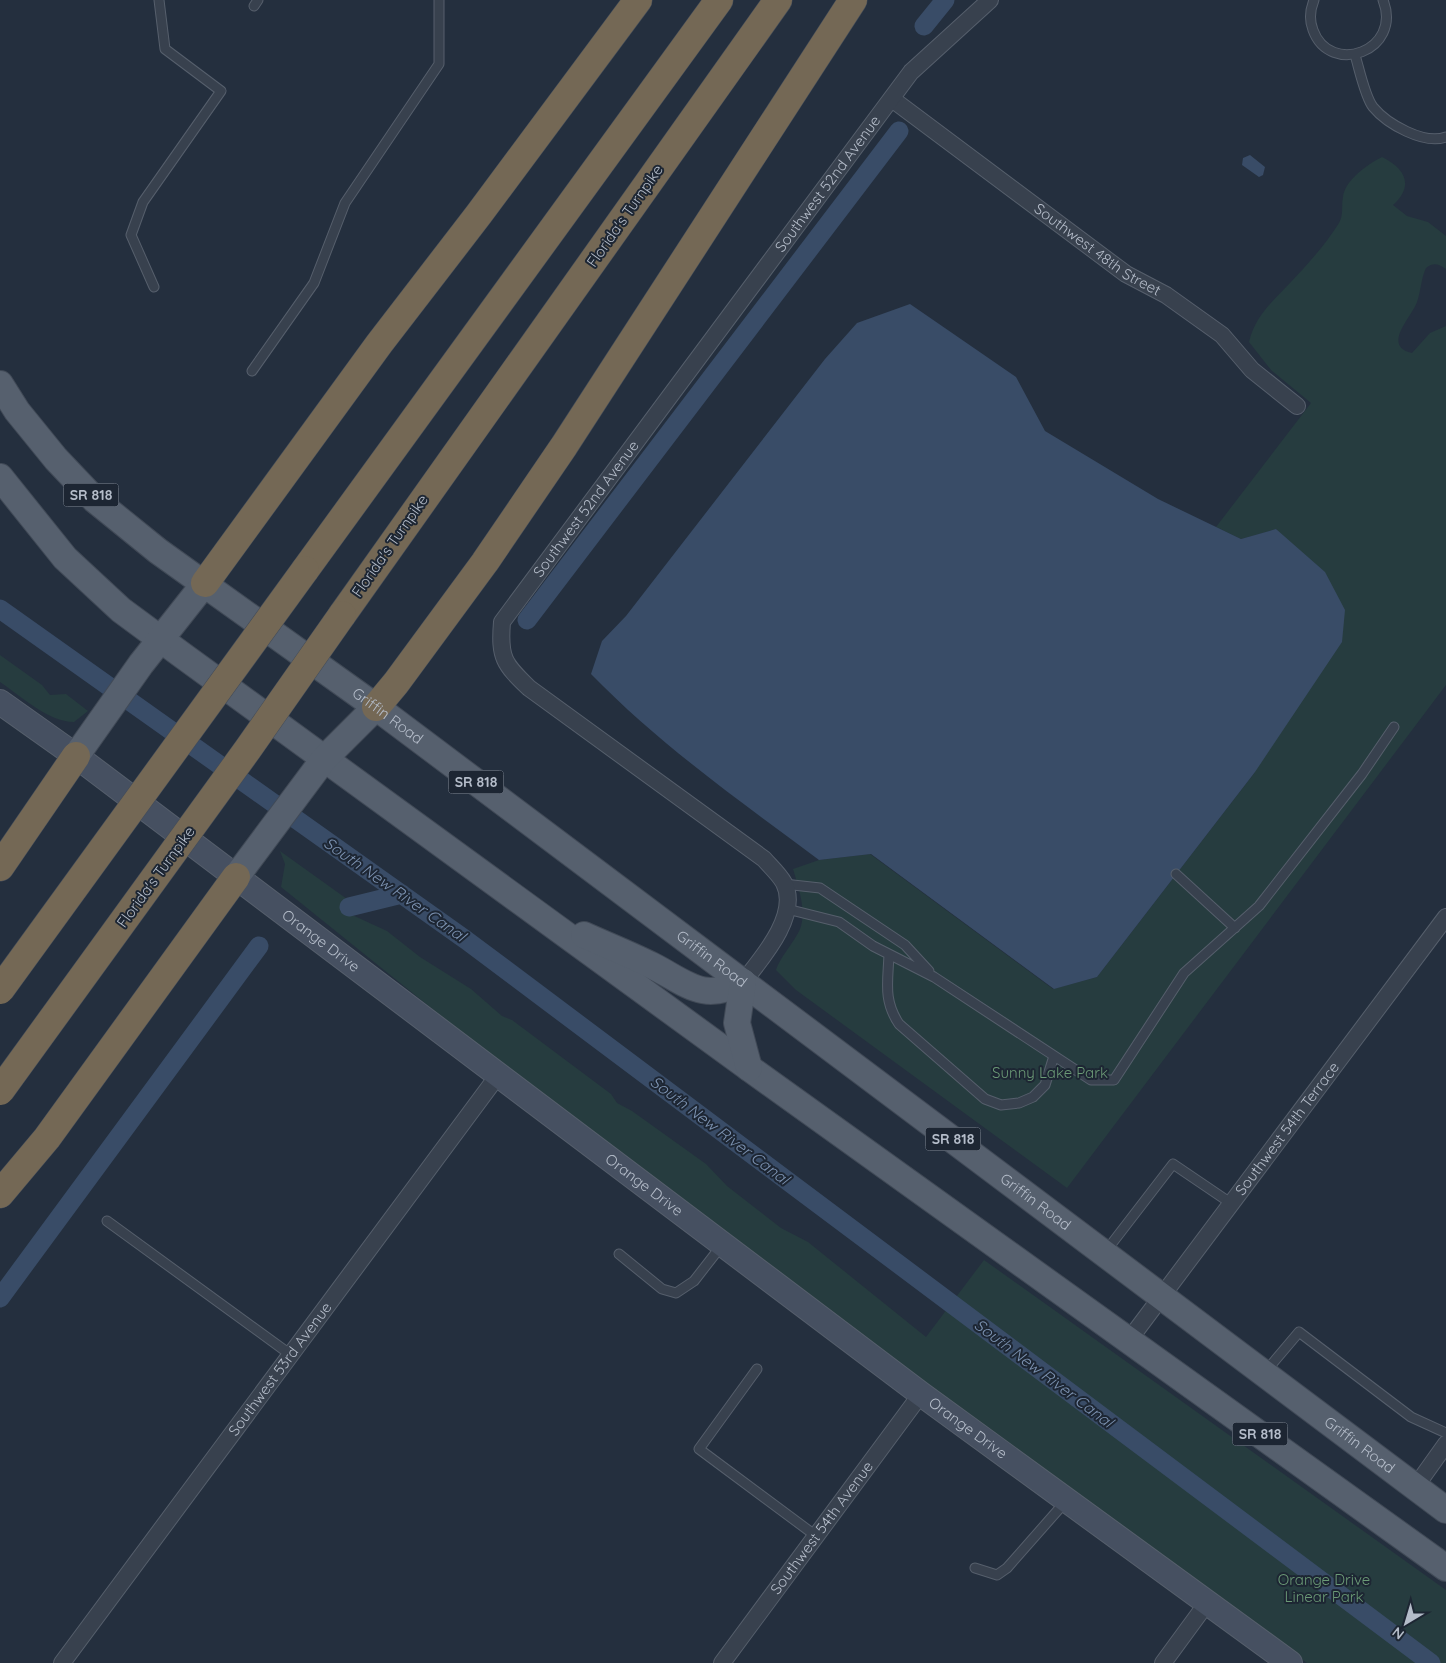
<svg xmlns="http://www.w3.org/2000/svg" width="1446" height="1663" font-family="Quicksand,sans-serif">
	<rect width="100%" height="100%" fill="#242f3e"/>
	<path fill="#263c3f" d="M 1382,157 C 1406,169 1414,186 1393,205 L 1407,216 L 1428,222 L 1446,236 L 1446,269 C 1438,264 1434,262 1426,268 C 1421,278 1421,291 1417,302 C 1412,317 1381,346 1412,353 L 1430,333 L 1446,326 L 1446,685 L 1067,1188 L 796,990 L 776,970 C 781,955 798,938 801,926 C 806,908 798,886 793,869 L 819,860 L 870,854 L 1053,989 L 1097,977 L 1255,772 L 1277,529 L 1241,539 L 1216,527 L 1311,403 L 1271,370 L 1249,342 C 1255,316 1273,301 1290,283 C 1307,265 1326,244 1339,223 C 1344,214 1341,207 1343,197 C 1345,180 1368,164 1382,157 Z
		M 0,655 L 42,685 L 50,695 L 66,694 L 88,711 L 74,722 C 48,722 21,696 0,682 Z
		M 280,851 L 347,899 L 350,914 L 387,931 L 420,957 L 471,989 L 502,1016 L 512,1020 L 611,1094 L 617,1103 L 632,1111 L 706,1164 L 727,1186 L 781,1228 L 808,1242 L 926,1337 L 984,1260 L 1446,1590 L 1446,1663 L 1307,1663 L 998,1440 L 801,1292 L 461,1032 L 281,887 L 285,864 Z"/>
	<path fill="#394c67" d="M 1250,155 L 1265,167 L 1263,175 L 1259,177 L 1242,165 L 1243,158 Z
		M 910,304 L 1016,377 L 1045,431 L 1158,499 L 1241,539 L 1276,529 L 1325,572 L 1345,610 L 1342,642 L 1255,772 L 1097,977 L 1054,989 L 871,854 L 819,860 C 740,801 660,745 591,674 L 602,641 L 626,616 L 825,359 L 857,323 Z"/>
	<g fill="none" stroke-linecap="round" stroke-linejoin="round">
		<path stroke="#394c67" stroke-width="19" d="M 924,26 L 945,0
			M 0,609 L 466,940 L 1431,1663
			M 527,620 L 899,131
			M 349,907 L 402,894
			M 0,1298 L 259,946"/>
		<defs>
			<path id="lane" d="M 1314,0 C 1310,10 1309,20 1313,30 C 1330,77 1403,51 1383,0
				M 254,6 L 258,0
				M 1355,55 C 1359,68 1365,97 1373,107 C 1387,124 1424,145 1446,137
				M 154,287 L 131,235 L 143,202 L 221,91 L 165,49 L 159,0
				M 252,371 L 314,283 L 345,203 L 439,64 L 439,0
				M 1176,874 L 1235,928
				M 784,884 L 820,888 L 905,945 L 929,971
				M 787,909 L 839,922 L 873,946 L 934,977 L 1091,1080 L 1114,1080 L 1184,973 L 1259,906 L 1362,774 L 1394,727
				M 889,954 C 888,982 883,1000 899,1024 L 985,1099 L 1001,1105 L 1019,1103 L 1033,1097 L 1045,1085 L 1054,1056
				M 107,1221 L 291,1355
				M 1106,1251 L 1173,1164 L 1232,1204
				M 619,1254 L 662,1289 L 676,1293 L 694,1281 L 722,1245
				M 757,1369 L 699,1449 L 816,1536
				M 1266,1371 L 1299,1332 L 1411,1417 L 1446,1433
				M 975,1568 L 997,1575 L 1007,1568 L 1066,1501"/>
			<g id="street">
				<path id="s1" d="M 892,99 L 1126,274 L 1166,295 L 1222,335 L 1252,370 L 1297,406"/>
				<path id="s2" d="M 743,982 C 762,958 800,915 784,883 C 779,874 770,866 764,859 L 529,688 C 504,664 499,658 502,622 L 911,72 L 990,0"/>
				<path id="s3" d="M 1129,1340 L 1446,917"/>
				<path d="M 1416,1486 L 1446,1444"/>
				<path id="s4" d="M 62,1663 L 499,1074"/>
				<path id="s5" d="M 722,1663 L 921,1394"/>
				<path d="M 1163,1663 L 1207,1603"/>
			</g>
			<g id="secondary">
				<path id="s6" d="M 0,702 L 76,756 L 921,1394 L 1290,1663"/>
			</g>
			<g id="primary">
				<path id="s7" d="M 0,384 L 17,411 L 56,459 L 95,500 L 158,551 L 376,707 L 1446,1510"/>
				<path d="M 0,477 L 65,558 L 121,610 L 182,655 L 749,1068 L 1446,1568"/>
				<path d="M 76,756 L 141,664 L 205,583"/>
				<path d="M 236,877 L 324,759 L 376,707"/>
				<path d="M 584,935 C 606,945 629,954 651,965 C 687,983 702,1003 743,982"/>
				<path d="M 743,982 L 737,1023 L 749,1068"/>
			</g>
			<path id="highway" d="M 305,570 L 719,0
				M 205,583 L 379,344 L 479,214 L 638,0
				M 342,615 L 778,0
				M 376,707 L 396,683 L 485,562 L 564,446 L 853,0
				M 0,867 L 76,756
				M 0,1194 L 47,1138 L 236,877"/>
		</defs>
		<use href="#lane" stroke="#565f6c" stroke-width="11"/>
		<use href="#street" stroke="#565f6c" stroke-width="18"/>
		<use href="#secondary" stroke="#565f6c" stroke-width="26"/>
		<use href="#primary" stroke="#414a57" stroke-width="28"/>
		<use href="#highway" stroke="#434c59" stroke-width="29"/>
		<use href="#lane" stroke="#38414e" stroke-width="9"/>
		<use href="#street" stroke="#38414e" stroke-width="16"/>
		<use href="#secondary" stroke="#465061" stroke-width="24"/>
		<use href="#primary" stroke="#56606e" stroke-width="26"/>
		<use href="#highway" stroke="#746855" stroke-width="28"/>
		<defs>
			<path id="highway-bridge" d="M 0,990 L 305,570
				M 0,1091 L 248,749 L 342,615"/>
		</defs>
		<use href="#highway-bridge" stroke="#434c59" stroke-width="29" stroke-linecap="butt"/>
		<use href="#highway-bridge" stroke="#746855" stroke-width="28"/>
	</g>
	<g text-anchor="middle" stroke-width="4" stroke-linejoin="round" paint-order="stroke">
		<g fill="#1d2633" stroke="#878f9c" stroke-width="1">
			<rect x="63.5" y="483.5" width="55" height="23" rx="4"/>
			<rect x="448.5" y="770.5" width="55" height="23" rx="4"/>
			<rect x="925.5" y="1127.5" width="55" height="23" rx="4"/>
			<rect x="1232.5" y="1422.5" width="55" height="23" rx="4"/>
		</g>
		<g font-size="14" font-weight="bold" fill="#b4bcc9">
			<text x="91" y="500">SR 818</text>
			<text x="476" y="787">SR 818</text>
			<text x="953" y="1144">SR 818</text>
			<text x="1260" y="1439">SR 818</text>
		</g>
		<g font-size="15" fill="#b4bcc9" stroke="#1d2633">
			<text dy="5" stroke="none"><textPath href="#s2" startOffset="1056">Southwest 52nd Avenue</textPath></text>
			<text transform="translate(625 216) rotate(-55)" y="5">Florida's Turnpike</text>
			<text dy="5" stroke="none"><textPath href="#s1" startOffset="255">Southwest 48th Street</textPath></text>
			<text dy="5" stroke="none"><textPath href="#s2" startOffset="651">Southwest 52nd Avenue</textPath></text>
			<text transform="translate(390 546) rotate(-55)" y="5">Florida's Turnpike</text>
			<text dy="5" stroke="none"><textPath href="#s7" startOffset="514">Griffin Road</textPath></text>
			<text transform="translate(156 877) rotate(-54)" y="5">Florida's Turnpike</text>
			<text dy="5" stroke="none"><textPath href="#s6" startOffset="400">Orange Drive</textPath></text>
			<text dy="5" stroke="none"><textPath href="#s7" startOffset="919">Griffin Road</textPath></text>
			<text dy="5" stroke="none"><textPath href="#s3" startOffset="264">Southwest 54th Terrace</textPath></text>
			<text dy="5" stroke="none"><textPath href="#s6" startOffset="805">Orange Drive</textPath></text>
			<text dy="5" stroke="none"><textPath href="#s7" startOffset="1324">Griffin Road</textPath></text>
			<text dy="5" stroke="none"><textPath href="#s4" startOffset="366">Southwest 53rd Avenue</textPath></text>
			<text dy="5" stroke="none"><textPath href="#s6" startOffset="1210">Orange Drive</textPath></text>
			<text dy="5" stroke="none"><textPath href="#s7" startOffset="1729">Griffin Road</textPath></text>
			<text dy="5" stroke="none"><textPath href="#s5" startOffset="168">Southwest 54th Avenue</textPath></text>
		</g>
		<g font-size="15" fill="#6b9a76" stroke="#1d2633">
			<text x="1050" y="1078">Sunny Lake Park</text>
			<text x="1324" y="1585">Orange Drive<tspan x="1324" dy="17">Linear Park</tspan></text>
		</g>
		<g font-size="16" font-style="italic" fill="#7c92b1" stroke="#1d2633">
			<text transform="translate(395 889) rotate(35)" y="6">South New River Canal</text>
			<text transform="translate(720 1130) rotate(37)" y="6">South New River Canal</text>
			<text transform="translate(1044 1373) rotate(37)" y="6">South New River Canal</text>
		</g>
	</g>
	<g transform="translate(1406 1623) rotate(218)" stroke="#1d2633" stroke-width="4" paint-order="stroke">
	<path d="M0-4L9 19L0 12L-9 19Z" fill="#b4bcc9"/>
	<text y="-8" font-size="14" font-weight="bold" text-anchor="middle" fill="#b4bcc9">N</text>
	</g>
</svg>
